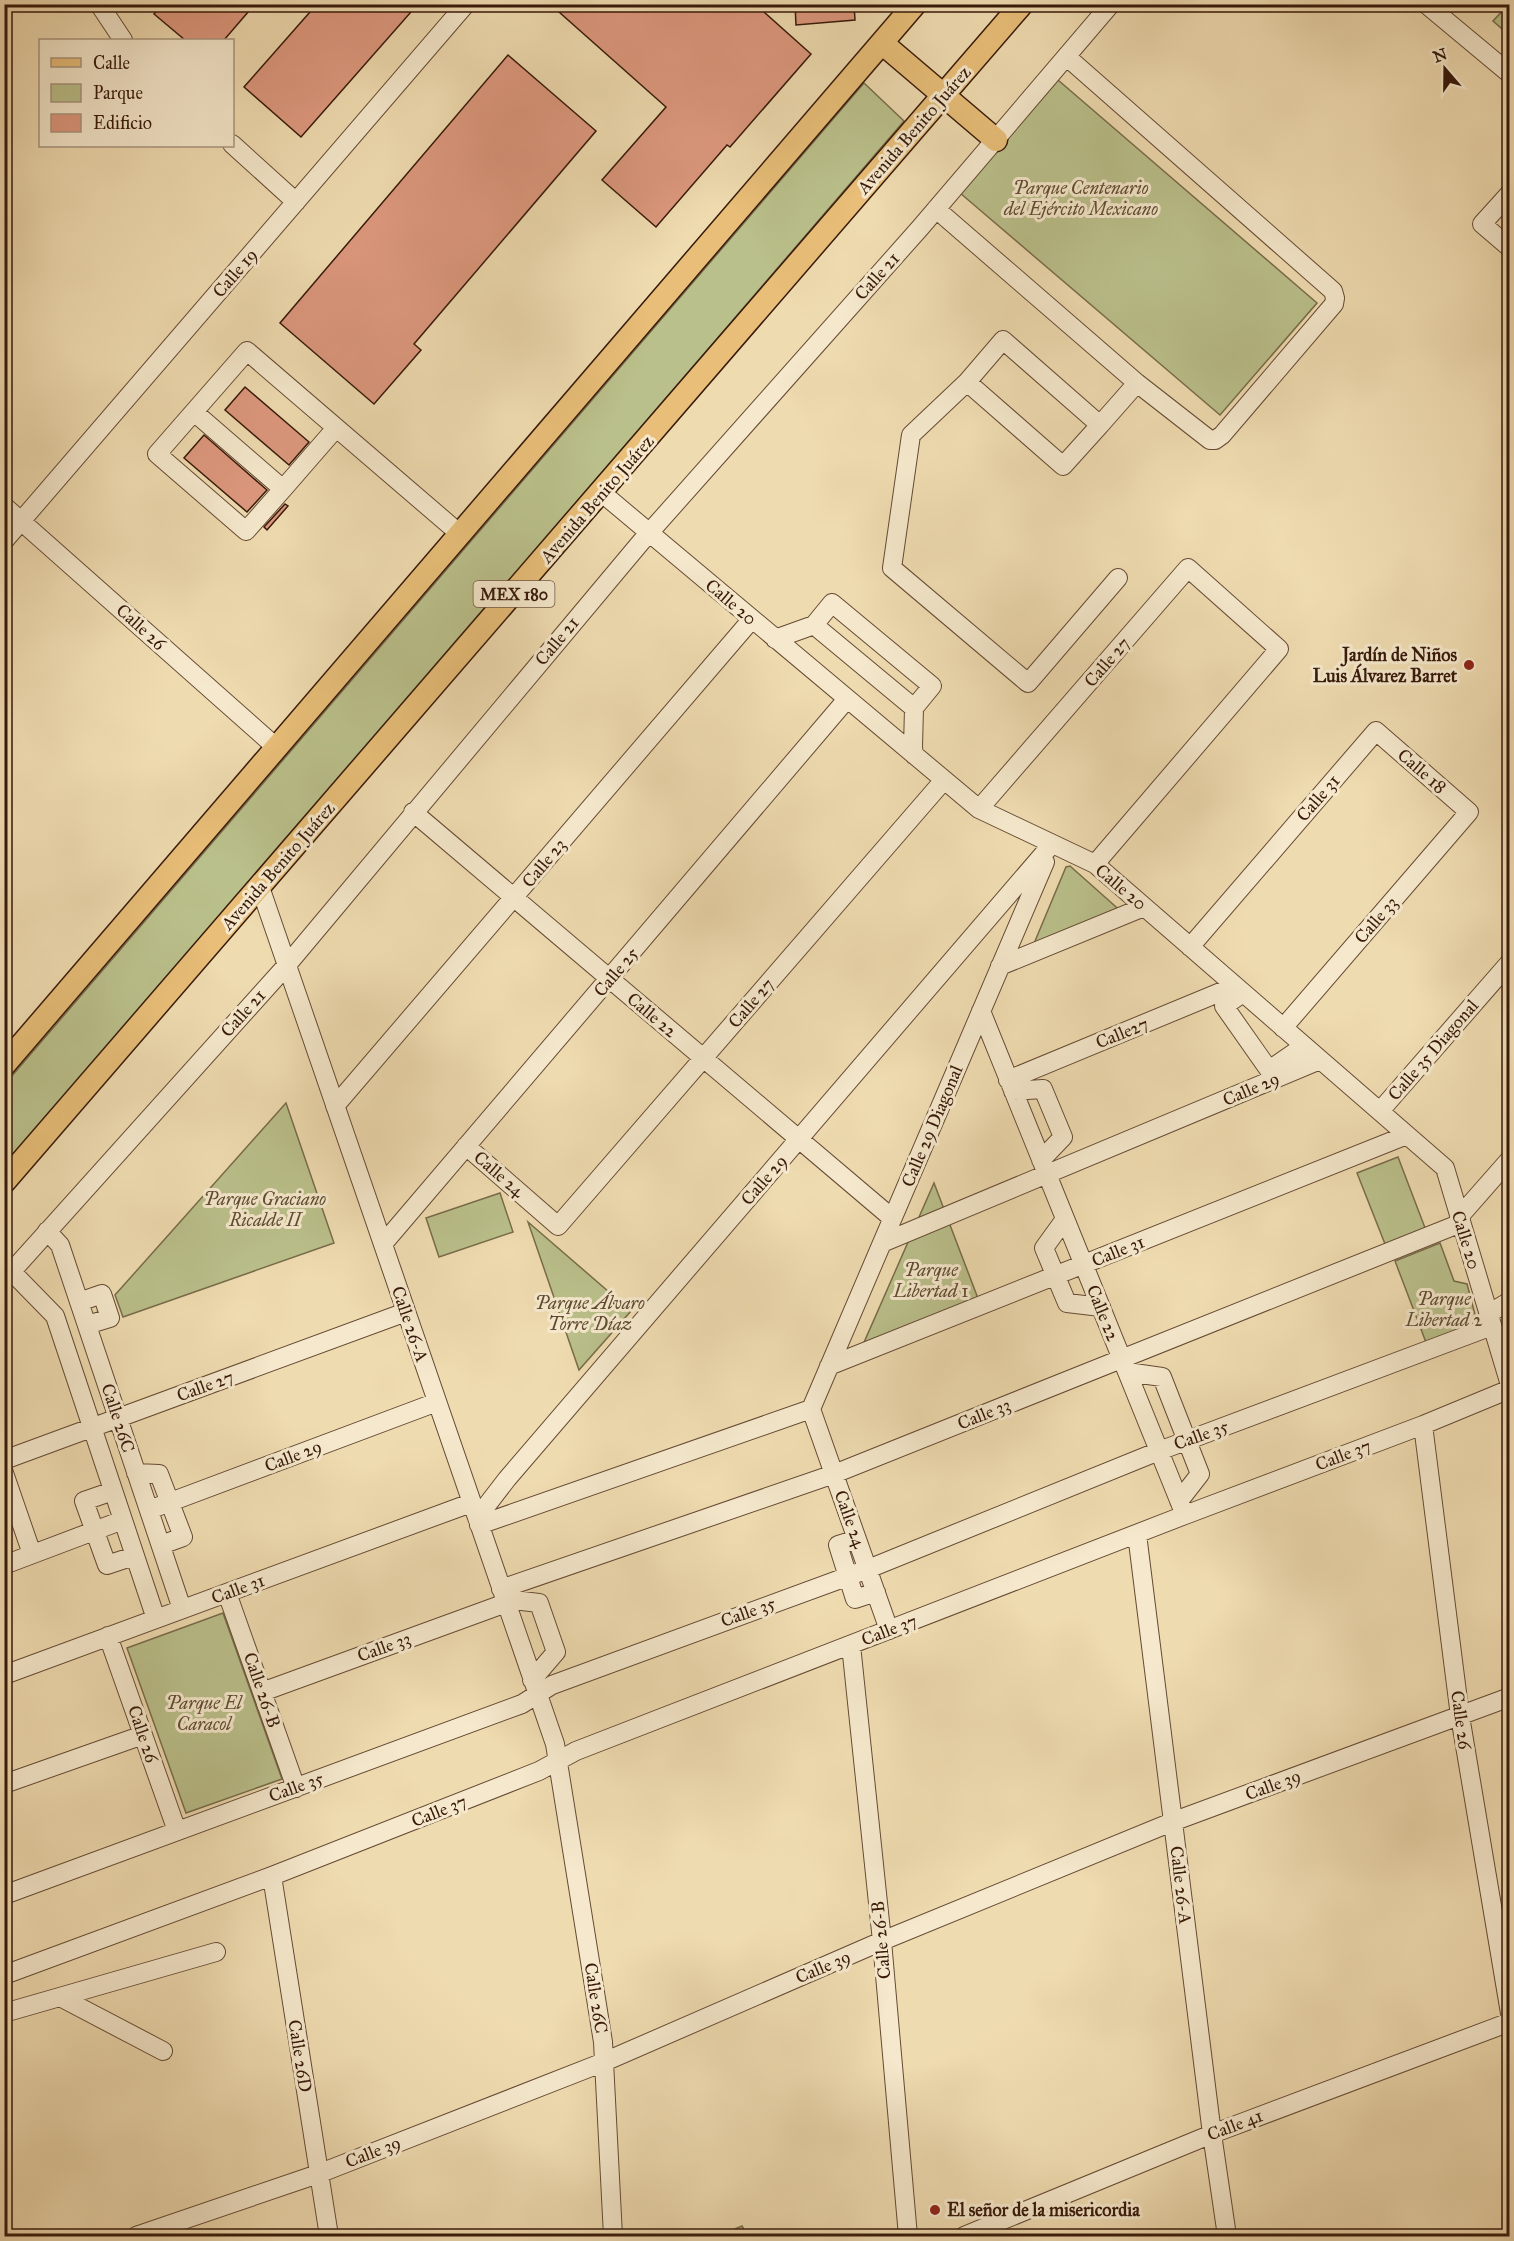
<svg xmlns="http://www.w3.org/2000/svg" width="1514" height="2241" font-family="'IM FELL Great Primer',serif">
	<rect width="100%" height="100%" fill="#efdbb0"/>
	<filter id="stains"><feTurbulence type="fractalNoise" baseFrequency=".00333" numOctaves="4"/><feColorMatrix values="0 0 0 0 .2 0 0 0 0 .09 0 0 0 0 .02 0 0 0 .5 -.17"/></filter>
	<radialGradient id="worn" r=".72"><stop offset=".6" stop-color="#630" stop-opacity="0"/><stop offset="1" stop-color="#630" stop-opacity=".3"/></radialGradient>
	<path fill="#bac08b" stroke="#786c4a" stroke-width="1.5" d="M 1508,5 L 1509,5 L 1509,35 L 1493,21 Z
		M 1058,80 L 1317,303 L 1220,415 L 960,193 Z
		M 864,83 L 904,121 L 5,1167 L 5,1084 Z
		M 1070,866 L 1124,914 L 1030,953 L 1066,867 Z
		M 286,1103 L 334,1243 L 123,1317 L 115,1295 Z
		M 1398,1157 L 1427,1233 L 1387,1249 L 1357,1173 Z
		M 934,1183 L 979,1301 L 862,1347 Z
		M 500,1193 L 513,1232 L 439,1257 L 426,1218 Z
		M 528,1222 L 631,1311 L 579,1370 Z
		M 1440,1243 L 1454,1281 L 1467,1284 L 1478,1326 L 1427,1345 L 1395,1261 Z
		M 223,1613 L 282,1779 L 186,1813 L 127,1648 Z
		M 742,2226 L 748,2236 L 718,2236 Z"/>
	<path fill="#dd987e" stroke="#37190a" stroke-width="1.5" d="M 163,4 L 255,4 L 224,40 L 185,40 L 154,14 Z
		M 317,4 L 418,4 L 301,137 L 244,87 Z
		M 550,4 L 755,4 L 811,54 L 730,147 L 727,145 L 656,227 L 602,180 L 666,107 Z
		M 795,4 L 854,4 L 855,20 L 796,25 Z
		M 508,55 L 596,131 L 414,344 L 421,350 L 374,404 L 280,323 Z
		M 245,387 L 309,442 L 289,465 L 225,410 Z
		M 204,435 L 267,490 L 247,512 L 184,458 Z
		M 285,504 L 288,506 L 267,530 L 264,527 Z"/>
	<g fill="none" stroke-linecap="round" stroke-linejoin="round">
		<defs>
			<path id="minor" d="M 99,4 L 123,40
				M 1426,4 L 1510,74
				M 232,144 L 296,202
				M 1510,193 L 1482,224 L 1510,248
				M 936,209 L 1137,383 L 1210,440 L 1215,440 L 1222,435 L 1334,304 L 1335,298 L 1333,291 L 1067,57
				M 967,382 L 911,435 L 892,568 L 1028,683 L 1118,578
				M 194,412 L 283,489 L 336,428
				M 1100,425 L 1063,466 L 967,382 L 1003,340 L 1100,425 L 1137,383
				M 283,489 L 246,531 L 157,454 L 247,351 L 460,534
				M 602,493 L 979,809 L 1095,864 L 1445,1168 L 1510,1385
				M 4,506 L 277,748
				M 4,541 L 466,4
				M 775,639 L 814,625 L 832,603 L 932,686 L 914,708 L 814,625
				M 914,708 L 913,747 L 914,755
				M 979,809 L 1188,568 L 1279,649 L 1095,864
				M 413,812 L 892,1218
				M 260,887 L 555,1744 L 603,2042 L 613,2236
				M 1190,947 L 1376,731 L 1469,812 L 1283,1028
				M 1000,966 L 1144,907
				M 1243,993 L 1224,1006 L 1269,1070 L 1304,1046
				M 981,1011 L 1185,1515
				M 1008,1080 L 1235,986
				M 1013,1091 L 1043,1089 L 1063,1137 L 1041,1160
				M 335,1106 L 752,619
				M 1380,1111 L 1510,962
				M 466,1146 L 558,1226 L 944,780
				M 1459,1217 L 1510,1159
				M 1065,1219 L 1044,1248 L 1067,1303 L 1101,1307
				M 47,1231 L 60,1245 L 182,1609
				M 882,1243 L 1320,1060
				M 383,1244 L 847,699
				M 12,1272 L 55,1316 L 156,1619
				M 4,1280 L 287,965 L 641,542 L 920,228 L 1111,4
				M 79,1302 L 102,1294 L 110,1318 L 87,1325
				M 1488,1314 L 1510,1301
				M 829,1366 L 1407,1135
				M 1127,1372 L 1162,1377 L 1200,1474 L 1179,1501
				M 811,1409 L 1045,862
				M 811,1409 L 889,1630
				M 1423,1425 L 1460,1716 L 1510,2013
				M 4,1460 L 406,1312
				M 4,1473 L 32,1554
				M 136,1473 L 159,1474 L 183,1537 L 161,1545
				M 113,1491 L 84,1501 L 107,1565 L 134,1556
				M 149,1510 L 437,1402
				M 477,1518 L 507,1479 L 1052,844
				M 479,1525 L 811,1409
				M 1137,1534 L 1212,2134 L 1227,2236
				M 857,1539 L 838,1545 L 855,1599 L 876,1592
				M 4,1565 L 123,1520
				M 501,1589 L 834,1474 L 1461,1223
				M 227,1593 L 296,1788
				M 505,1599 L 539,1603 L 556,1652 L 532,1680
				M 108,1636 L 177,1831
				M 851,1645 L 882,1941 L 908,2236
				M 4,1675 L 471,1503
				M 262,1692 L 506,1603
				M 4,1784 L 143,1735
				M 272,1876 L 329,2236
				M 4,1895 L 522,1704 L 552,1685 L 868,1569 L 1159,1451 L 1492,1326
				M 4,1975 L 272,1876 L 539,1771 L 576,1751 L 1185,1515 L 1423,1425 L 1510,1389
				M 60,1997 L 163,2051
				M 4,2013 L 216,1952
				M 136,2236 L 318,2174 L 604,2062 L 882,1941 L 1172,1822 L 1510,1697
				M 964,2236 L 1212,2134 L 1510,2022"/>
			<path id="major" d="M 882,43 L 996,140
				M 4,1065 L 915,4
				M 4,1182 L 1022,4"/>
		</defs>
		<use href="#minor" stroke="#654a34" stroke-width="20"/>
		<use href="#major" stroke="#37190a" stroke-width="25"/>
		<use href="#minor" stroke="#f5e8cc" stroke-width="18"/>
		<use href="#major" stroke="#e8be78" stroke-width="22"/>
	</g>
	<g fill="#8f2418" stroke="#f5e8cc" stroke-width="2">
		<circle cx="1469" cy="665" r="6"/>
		<circle cx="935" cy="2210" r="6"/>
	</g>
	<g text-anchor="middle" stroke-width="6" stroke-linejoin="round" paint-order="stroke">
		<rect fill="#f5e8cc" stroke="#705744" stroke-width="1.5" x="473.5" y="581" width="81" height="26" rx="4.5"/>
		<g font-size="16" font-weight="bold" fill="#37190a">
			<text x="514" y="600">MEX 180</text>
		</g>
		<g font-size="18" fill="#37190a" stroke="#f5e8cc">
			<text transform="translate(914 130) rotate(-49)" y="6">Avenida Benito Juárez</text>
			<text transform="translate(235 273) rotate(-49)" y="6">Calle 19</text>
			<text transform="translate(877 276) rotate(-48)" y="6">Calle 21</text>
			<text transform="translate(597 499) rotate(-49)" y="6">Avenida Benito Juárez</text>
			<text transform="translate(731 602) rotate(40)" y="6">Calle 20</text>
			<text transform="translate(141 627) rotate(42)" y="6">Calle 26</text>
			<text transform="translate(557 641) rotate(-50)" y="6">Calle 21</text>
			<text transform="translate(1107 662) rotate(-49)" y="6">Calle 27</text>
			<text transform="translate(1422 771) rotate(41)" y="6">Calle 18</text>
			<text transform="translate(1318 798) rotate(-49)" y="6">Calle 31</text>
			<text transform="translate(544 863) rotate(-50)" y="6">Calle 23</text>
			<text transform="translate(278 866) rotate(-49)" y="6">Avenida Benito Juárez</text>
			<text transform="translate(1121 887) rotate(40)" y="6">Calle 20</text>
			<text transform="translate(1376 920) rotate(-49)" y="6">Calle 33</text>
			<text transform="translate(616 972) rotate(-50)" y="6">Calle 25</text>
			<text transform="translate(751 1003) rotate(-49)" y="6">Calle 27</text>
			<text transform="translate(243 1013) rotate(-48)" y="6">Calle 21</text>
			<text transform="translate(652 1015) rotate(40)" y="6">Calle 22</text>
			<text transform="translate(1122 1033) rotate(-22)" y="6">Calle27</text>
			<text transform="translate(1433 1050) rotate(-49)" y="6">Calle 35 Diagonal</text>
			<text transform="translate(1251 1089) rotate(-23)" y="6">Calle 29</text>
			<text transform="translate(932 1126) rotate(-67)" y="6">Calle 29 Diagonal</text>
			<text transform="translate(499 1174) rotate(41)" y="6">Calle 24</text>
			<text transform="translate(764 1180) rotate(-49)" y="6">Calle 29</text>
			<text transform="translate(1466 1240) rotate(73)" y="6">Calle 20</text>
			<text transform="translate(1118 1251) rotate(-22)" y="6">Calle 31</text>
			<text transform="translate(1103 1313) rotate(68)" y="6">Calle 22</text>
			<text transform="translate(410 1324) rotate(71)" y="6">Calle 26-A</text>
			<text transform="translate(205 1386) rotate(-20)" y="6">Calle 27</text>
			<text transform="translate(984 1414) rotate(-22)" y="6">Calle 33</text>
			<text transform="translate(118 1418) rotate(72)" y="6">Calle 26C</text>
			<text transform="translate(1201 1435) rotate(-20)" y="6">Calle 35</text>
			<text transform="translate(1343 1455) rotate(-21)" y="6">Calle 37</text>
			<text transform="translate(293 1456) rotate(-21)" y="6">Calle 29</text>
			<text transform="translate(850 1519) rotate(70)" y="6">Calle 24</text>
			<text transform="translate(238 1589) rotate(-20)" y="6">Calle 31</text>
			<text transform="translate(748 1612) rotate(-20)" y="6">Calle 35</text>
			<text transform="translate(889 1630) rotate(-21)" y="6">Calle 37</text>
			<text transform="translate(384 1647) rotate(-20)" y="6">Calle 33</text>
			<text transform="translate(262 1690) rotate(71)" y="6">Calle 26-B</text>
			<text transform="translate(1461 1720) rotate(82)" y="6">Calle 26</text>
			<text transform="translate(143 1734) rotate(71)" y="6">Calle 26</text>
			<text transform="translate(1273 1785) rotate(-20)" y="6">Calle 39</text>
			<text transform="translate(296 1787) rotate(-20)" y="6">Calle 35</text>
			<text transform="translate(439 1811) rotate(-22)" y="6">Calle 37</text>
			<text transform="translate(1181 1885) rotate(83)" y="6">Calle 26-A</text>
			<text transform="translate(881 1940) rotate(-95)" y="6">Calle 26-B</text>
			<text transform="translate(823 1967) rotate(-23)" y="6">Calle 39</text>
			<text transform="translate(596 1998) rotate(81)" y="6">Calle 26C</text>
			<text transform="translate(300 2056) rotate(81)" y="6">Calle 26D</text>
			<text transform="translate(1235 2125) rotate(-21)" y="6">Calle 41</text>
			<text transform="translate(373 2152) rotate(-21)" y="6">Calle 39</text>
		</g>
		<g font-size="18" font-style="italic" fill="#5e4b31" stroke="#f5e8cc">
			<text x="1081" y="194">Parque Centenario<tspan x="1081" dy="21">del Ejército Mexicano</tspan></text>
			<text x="265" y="1205">Parque Graciano<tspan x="265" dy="21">Ricalde II</tspan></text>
			<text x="931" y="1276">Parque<tspan x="931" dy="21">Libertad 1</tspan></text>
			<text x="1444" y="1305">Parque<tspan x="1444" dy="21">Libertad 2</tspan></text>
			<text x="590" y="1309">Parque Álvaro<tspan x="590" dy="21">Torre Díaz</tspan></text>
			<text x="204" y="1709">Parque El<tspan x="204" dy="21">Caracol</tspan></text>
		</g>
		<g font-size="18" font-weight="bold" fill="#37190a" stroke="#f5e8cc" text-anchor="end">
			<text x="1457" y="661">Jardín de Niños<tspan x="1457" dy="21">Luis Álvarez Barret</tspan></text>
			<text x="947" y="2216" text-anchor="start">El señor de la misericordia</text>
		</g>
	</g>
	<rect width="1514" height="2241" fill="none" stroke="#efdbb0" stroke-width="24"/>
	<rect x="6" y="6" width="1502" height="2229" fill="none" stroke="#37190a" stroke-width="3"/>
	<rect x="12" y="12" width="1490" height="2217" fill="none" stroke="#37190a" stroke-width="1.5"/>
	<rect x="39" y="39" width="195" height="108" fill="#f5e8cc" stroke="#a9957e" stroke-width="1.5"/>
	<rect x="51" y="58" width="30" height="9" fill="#e8be78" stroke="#a9957e" stroke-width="1.5"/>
	<text x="93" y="69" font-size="18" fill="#37190a">Calle</text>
	<rect x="51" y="84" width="30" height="18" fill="#bac08b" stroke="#a9957e" stroke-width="1.5"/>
	<text x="93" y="99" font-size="18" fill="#37190a">Parque</text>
	<rect x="51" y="114" width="30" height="18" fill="#dd987e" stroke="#a9957e" stroke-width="1.5"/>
	<text x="93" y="129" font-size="18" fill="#37190a">Edificio</text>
	<g transform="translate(1445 69) rotate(340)" stroke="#f5e8cc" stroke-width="4.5" paint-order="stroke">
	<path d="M0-4.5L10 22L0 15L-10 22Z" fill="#37190a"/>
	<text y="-9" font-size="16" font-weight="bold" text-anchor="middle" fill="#37190a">N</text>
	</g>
	<rect width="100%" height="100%" filter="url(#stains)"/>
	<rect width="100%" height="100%" fill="url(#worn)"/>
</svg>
